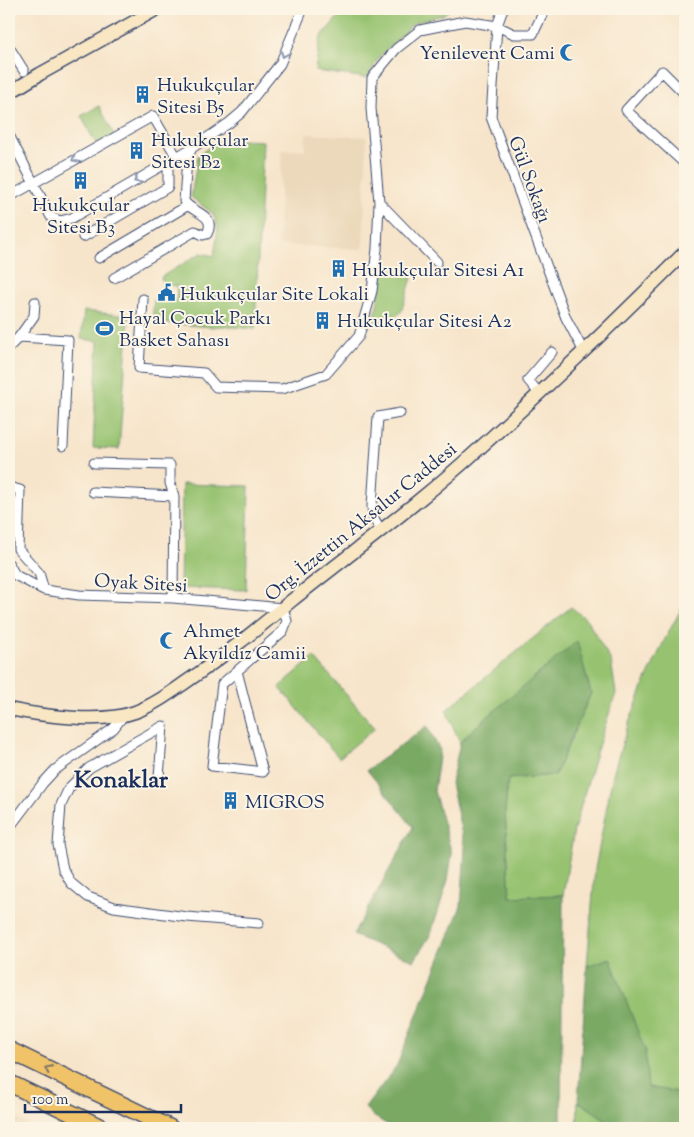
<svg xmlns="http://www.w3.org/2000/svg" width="694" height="1137" font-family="'Sorts Mill Goudy',serif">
	<rect width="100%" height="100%" fill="#fcf5e5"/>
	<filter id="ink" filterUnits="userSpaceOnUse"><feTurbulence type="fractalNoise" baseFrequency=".02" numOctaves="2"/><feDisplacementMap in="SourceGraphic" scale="10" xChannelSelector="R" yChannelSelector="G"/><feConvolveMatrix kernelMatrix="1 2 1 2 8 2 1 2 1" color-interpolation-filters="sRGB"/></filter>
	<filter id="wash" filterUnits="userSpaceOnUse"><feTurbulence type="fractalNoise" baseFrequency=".0096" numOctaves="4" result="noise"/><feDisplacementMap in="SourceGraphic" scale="20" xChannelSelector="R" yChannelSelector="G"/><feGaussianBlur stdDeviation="1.12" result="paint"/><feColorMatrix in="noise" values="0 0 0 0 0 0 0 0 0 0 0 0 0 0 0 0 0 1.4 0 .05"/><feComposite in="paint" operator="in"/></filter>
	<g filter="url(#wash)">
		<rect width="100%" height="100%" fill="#f7e5cb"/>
		<path fill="#ecd8ba" d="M 306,134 L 367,137 L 363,249 L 278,245 L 282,150 L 305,150 Z
			M 9,1114 L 36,1128 L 9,1128 Z"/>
		<path fill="#97c371" stroke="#597968" d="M 345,9 L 451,9 L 443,15 L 414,23 L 380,56 L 367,78 L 315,71 L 320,38 Z
			M 99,106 L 115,136 L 97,146 L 81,116 Z
			M 220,139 L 263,141 L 255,329 L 221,326 L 213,327 L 152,322 L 154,300 L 176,301 L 177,286 L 163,285 L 161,277 L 201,253 L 214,256 L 218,228 L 213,214 L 191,197 L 198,155 Z
			M 384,267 L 412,278 L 401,312 L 384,325 L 374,321 Z
			M 84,311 L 129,316 L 119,449 L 93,448 L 98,341 L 81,339 Z
			M 182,484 L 249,486 L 246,590 L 180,588 Z
			M 685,602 L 685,1128 L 640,1128 L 587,966 L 595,869 L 613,774 L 627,728 L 645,682 L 665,639 Z
			M 571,607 L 587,620 L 611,661 L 616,693 L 595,756 L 574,830 L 563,895 L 510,897 L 505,812 L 508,779 L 555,775 L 591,693 L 577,642 L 472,730 L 460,743 L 446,710 Z
			M 314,657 L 375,728 L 339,758 L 279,687 Z
			M 578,1101 L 606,1119 L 604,1128 L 577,1128 Z"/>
		<path fill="#79a963" stroke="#4a6c60" d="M 577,641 L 591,693 L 555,775 L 508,779 L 505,812 L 510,897 L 563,895 L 561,1128 L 393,1128 L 373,1116 L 365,1108 L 397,1065 L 461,906 L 465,849 L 451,783 L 460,743 L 472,730 Z
			M 427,726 L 440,750 L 434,791 L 452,854 L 448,880 L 431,934 L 414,961 L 353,935 L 413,827 L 367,770 Z
			M 610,958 L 645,1050 L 648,1087 L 685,1093 L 685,1128 L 604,1128 L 605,1119 L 578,1101 L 587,966 Z"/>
	</g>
	<g filter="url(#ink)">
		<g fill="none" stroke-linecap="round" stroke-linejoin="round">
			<defs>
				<path id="street" d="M 503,9 L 497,26 L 491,117 L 566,318 L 584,352
					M 9,47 L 24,71
					M 685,94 L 662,71 L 626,110 L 685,164
					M 9,135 L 51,217 L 60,221 L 72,218 L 192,148 L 229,123 L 242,112 L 280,64 L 303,9
					M 9,197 L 153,116 L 176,156
					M 379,202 L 437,262
					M 83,237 L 168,187 L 168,162
					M 99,258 L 187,206
					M 114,278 L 195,231 L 203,235 L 207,234 C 217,214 193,214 184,201 L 187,158 L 192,148
					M 143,299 L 139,368 L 204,373 L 216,387 L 282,389 L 326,374 L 359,336 L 372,291 L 377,249 L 379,202 L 371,108 L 372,78 L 396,49 L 420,30 L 465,21 L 497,26 L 514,34 L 533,34 L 545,9
					M 19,337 L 34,316 L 35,302
					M 9,347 L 19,337 L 68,340 L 63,446
					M 539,393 L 528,380 L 552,352
					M 94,463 L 170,465 L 170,483 L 174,496 L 173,598
					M 9,487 L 20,490 L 18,549 L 39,573 L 44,590
					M 93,492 L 174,496
					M 381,530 L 373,517 L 372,506 L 378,417 L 400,413
					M 9,564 L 15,575 L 44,590 L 79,595 L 173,598 L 283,608 L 287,621 L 283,631 L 222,684 L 212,766 L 263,772 L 237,671
					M 159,777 L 163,726 L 89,768 L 69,788 L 61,805 L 58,845 L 63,869 L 71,883 L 88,897 L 114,907 L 187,917 L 259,923
					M 9,828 L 43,783 L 55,770 L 114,728 L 123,716"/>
				<path id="secondary" d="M 9,93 L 40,74 L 157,9
					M 9,709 C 42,716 103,724 135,712 C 154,705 170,693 186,682 C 223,657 257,629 291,601 C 355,550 422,501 482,446 C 552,383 619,318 685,252"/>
				<path id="highway" d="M 9,1050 L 170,1128
					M 9,1083 L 102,1128"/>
			</defs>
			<use href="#street" stroke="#3c4a6e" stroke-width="11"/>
			<use href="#secondary" stroke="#3c4a6e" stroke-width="15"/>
			<use href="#highway" stroke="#3c4a6e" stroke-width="19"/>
			<use href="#street" stroke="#fff" stroke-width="9"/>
			<use href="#secondary" stroke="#f9e7c3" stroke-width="12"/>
			<use href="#highway" stroke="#f1c369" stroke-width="16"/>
		</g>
		<defs><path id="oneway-chevron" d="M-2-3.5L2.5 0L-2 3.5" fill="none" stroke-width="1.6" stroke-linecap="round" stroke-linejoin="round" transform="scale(1.25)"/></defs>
		<g stroke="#8d97ae">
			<use href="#oneway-chevron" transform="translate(284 54) rotate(113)"/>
			<use href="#oneway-chevron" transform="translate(75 159) rotate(151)"/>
			<use href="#oneway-chevron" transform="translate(137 180) rotate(149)"/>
		</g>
		<use stroke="#7b7263" href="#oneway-chevron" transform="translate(48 1069) rotate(-154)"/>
	</g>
	<defs>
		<symbol id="mosque-bare" viewBox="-9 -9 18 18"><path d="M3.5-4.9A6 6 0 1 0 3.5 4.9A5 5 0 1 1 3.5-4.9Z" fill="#1f6fb2" stroke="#fcf5e5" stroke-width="2.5" paint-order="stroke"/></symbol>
		<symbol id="building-bare" viewBox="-9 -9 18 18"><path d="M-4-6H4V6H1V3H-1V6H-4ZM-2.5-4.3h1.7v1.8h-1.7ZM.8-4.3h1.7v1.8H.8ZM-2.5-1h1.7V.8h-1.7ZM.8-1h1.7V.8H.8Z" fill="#1f6fb2" stroke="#fcf5e5" stroke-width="2.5" paint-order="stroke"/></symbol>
		<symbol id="civic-bare" viewBox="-9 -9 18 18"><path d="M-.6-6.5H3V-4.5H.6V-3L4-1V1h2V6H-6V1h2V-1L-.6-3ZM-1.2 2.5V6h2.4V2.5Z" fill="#1f6fb2" stroke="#fcf5e5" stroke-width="2.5" paint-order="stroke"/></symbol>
		<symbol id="stadium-bare" viewBox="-9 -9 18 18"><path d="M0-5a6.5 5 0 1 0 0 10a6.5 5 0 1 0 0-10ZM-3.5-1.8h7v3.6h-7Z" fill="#1f6fb2" stroke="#fcf5e5" stroke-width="2.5" paint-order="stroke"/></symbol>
	</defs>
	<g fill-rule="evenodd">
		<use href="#mosque-bare" x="556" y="40" width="25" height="25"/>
		<use href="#building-bare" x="130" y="82" width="25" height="25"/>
		<use href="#building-bare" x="124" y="138" width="25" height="25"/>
		<use href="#building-bare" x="68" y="168" width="25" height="25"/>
		<use href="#building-bare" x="326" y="256" width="25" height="25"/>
		<use href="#civic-bare" x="154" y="280" width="25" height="25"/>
		<use href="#building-bare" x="310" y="308" width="25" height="25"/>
		<use href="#stadium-bare" x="92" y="316" width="25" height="25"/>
		<use href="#mosque-bare" x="156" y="628" width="25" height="25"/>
		<use href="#building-bare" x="218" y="788" width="25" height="25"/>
	</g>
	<g text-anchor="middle" stroke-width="4" stroke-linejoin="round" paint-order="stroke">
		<g font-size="19" fill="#1b2f5e" stroke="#fcf5e5" text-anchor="start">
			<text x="555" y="59" text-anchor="end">Yenilevent Cami</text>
			<text x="157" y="91">Hukukçular<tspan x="157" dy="22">Sitesi B5</tspan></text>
			<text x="151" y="146">Hukukçular<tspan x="151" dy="22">Sitesi B2</tspan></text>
			<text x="81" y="211" text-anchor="middle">Hukukçular<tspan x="81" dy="22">Sitesi B3</tspan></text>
			<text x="352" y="276">Hukukçular Sitesi A1</text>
			<text x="180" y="300">Hukukçular Site Lokali</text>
			<text x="119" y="324">Hayal Çocuk Parkı<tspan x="119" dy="22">Basket Sahası</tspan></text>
			<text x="337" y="327">Hukukçular Sitesi A2</text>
			<text x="183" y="637">Ahmet<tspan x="183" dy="22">Akyıldız Camii</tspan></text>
			<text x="245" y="808">MIGROS</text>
		</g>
		<g font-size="19" fill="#1b2f5e" stroke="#fcf5e5">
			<text transform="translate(531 179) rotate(70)" y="7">Gül Sokağı</text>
			<text transform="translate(360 521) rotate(-39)" y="7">Org. İzzettin Aksalur Caddesi</text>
			<text transform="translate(141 582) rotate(3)" y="7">Oyak Sitesi</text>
		</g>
		<g font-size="24" font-weight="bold" fill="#1b2f5e" stroke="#fcf5e5">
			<text x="121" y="787">Konaklar</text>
		</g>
	</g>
	<rect width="694" height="1137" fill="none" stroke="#fcf5e5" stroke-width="30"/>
	<path d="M25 1104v8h156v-8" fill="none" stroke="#1b2f5e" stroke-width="2.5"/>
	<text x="32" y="1104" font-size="15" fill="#1b2f5e" stroke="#fcf5e5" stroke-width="4" paint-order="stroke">100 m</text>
</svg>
